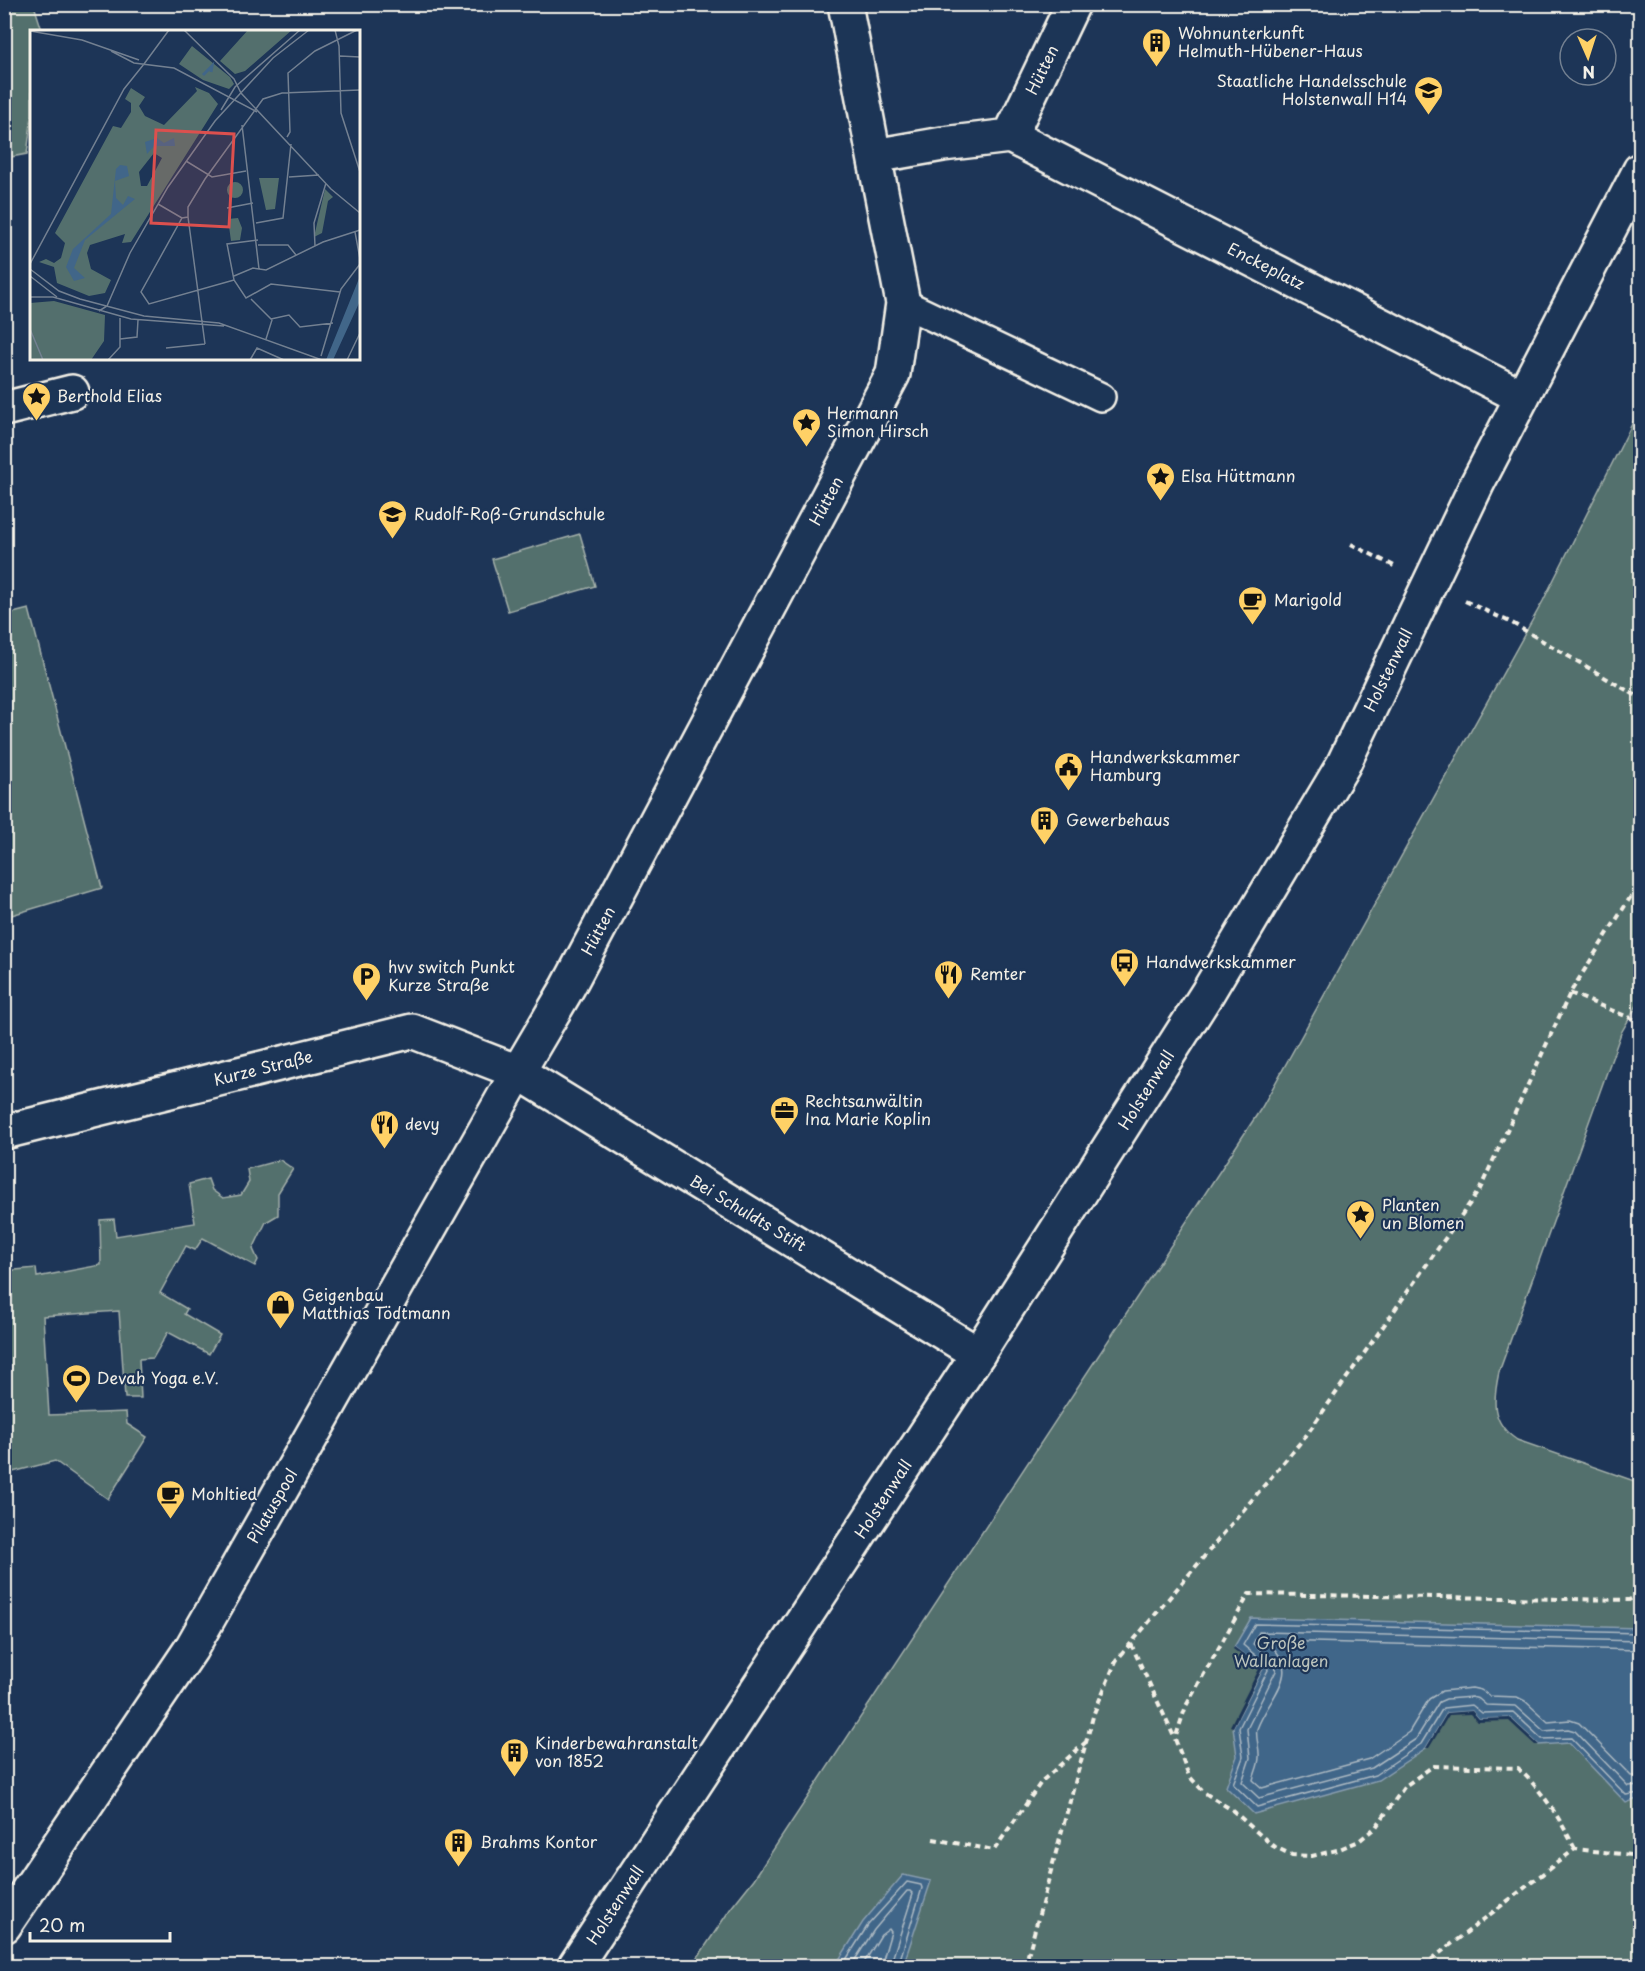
<svg xmlns="http://www.w3.org/2000/svg" width="1645" height="1971" font-family="'Playpen Sans',sans-serif">
	<rect width="100%" height="100%" fill="#1d3557"/>
	<filter id="ink" filterUnits="userSpaceOnUse"><feTurbulence type="fractalNoise" baseFrequency=".0167" numOctaves="2"/><feDisplacementMap in="SourceGraphic" scale="12" xChannelSelector="R" yChannelSelector="G"/><feConvolveMatrix kernelMatrix="1 2 1 2 8 2 1 2 1" color-interpolation-filters="sRGB"/></filter>
	<g filter="url(#ink)">
		<path fill="#536f6d" stroke="#a4b0aa" stroke-width="1.5" d="M 5,4 L 34,5 L 41,27 L 41,31 L 32,32 L 32,115 L 27,154 L 5,158 Z
			M 1640,408 L 1640,1000 L 1621,1033 L 1499,1372 C 1493,1400 1490,1422 1517,1440 L 1640,1483 L 1640,1966 L 692,1966 L 731,1908 L 754,1879 L 1262,1107 L 1543,601 Z
			M 580,534 L 595,586 L 508,611 L 492,559 Z
			M 29,609 L 102,888 L 5,917 L 5,615 Z
			M 280,1160 L 293,1169 L 278,1193 L 278,1215 L 266,1222 L 253,1249 L 258,1260 L 255,1266 L 203,1238 L 195,1250 L 186,1246 L 160,1293 L 187,1309 L 184,1314 L 220,1335 L 209,1354 L 168,1332 L 153,1358 L 139,1359 L 141,1398 L 125,1398 L 119,1311 L 43,1316 L 49,1415 L 126,1412 L 127,1424 L 147,1437 L 108,1499 L 55,1461 L 5,1474 L 5,1271 L 36,1268 L 37,1277 L 101,1265 L 100,1220 L 114,1219 L 116,1236 L 195,1223 L 189,1184 L 208,1179 L 212,1190 L 223,1198 L 241,1195 L 249,1182 L 247,1169 Z"/>
		<path fill="#416689" stroke="#899eaf" stroke-width="1.5" d="M 1251,1618 L 1640,1628 L 1640,1798 L 1626,1803 L 1569,1743 L 1539,1745 L 1510,1718 L 1479,1719 L 1472,1711 L 1447,1713 L 1426,1748 L 1378,1780 L 1254,1814 L 1226,1787 L 1237,1756 L 1233,1727 L 1263,1669 L 1234,1647 Z
			M 903,1875 L 931,1881 L 903,1966 L 835,1966 L 863,1922 Z"/>
		<path fill="#1d3557" d="M 1234,1647 L 1263,1668 L 1233,1727 L 1230,1726 L 1259,1669 L 1233,1649 Z
			M 1472,1711 L 1479,1719 L 1510,1718 L 1539,1745 L 1535,1745 L 1509,1721 L 1478,1722 L 1470,1714 L 1449,1715 L 1429,1748 L 1426,1748 L 1447,1713 Z"/>
		<g fill="none" stroke-linecap="round" stroke-linejoin="round">
			<path stroke="#acb9c2" stroke-width="1.5" d="M 1640,1633 L 1255,1624 L 1243,1645 L 1266,1664 L 1268,1670 L 1239,1728 L 1243,1757 L 1233,1784 L 1257,1807 L 1375,1775 L 1421,1744 L 1443,1708 L 1472,1705 L 1482,1713 L 1513,1712 L 1542,1739 L 1571,1738 L 1626,1795 L 1640,1793
				M 1640,1641 L 1259,1632 L 1253,1644 L 1273,1660 L 1276,1671 L 1247,1729 L 1250,1758 L 1242,1782 L 1259,1798 L 1372,1768 L 1416,1739 L 1439,1702 L 1446,1699 L 1472,1697 L 1479,1699 L 1486,1705 L 1516,1706 L 1544,1731 L 1568,1729 L 1575,1731 L 1628,1786 L 1640,1785
				M 1640,1650 L 1272,1641 L 1270,1645 C 1303,1673 1268,1698 1257,1729 C 1255,1737 1260,1748 1259,1757 C 1259,1765 1255,1772 1253,1780 L 1262,1788 L 1369,1759 L 1409,1732 L 1429,1699 L 1442,1691 L 1472,1688 L 1481,1690 L 1490,1696 L 1517,1697 L 1525,1701 L 1548,1722 L 1570,1720 L 1579,1723 L 1631,1776 L 1640,1776
				M 842,1966 L 868,1925 L 907,1882 L 921,1885 L 922,1888 L 898,1966
				M 851,1966 L 874,1930 L 907,1891 L 910,1891 L 913,1894 L 890,1966
				M 862,1966 L 881,1935 L 889,1929 L 891,1932 L 881,1966"/>
			<defs>
				<path id="lane" d="M 903,303 L 1101,397"/>
				<path id="street" d="M 845,4 L 874,156
					M 1010,136 L 1522,397
					M 1010,136 L 1073,4
					M 4,409 L 72,392
					M 4,1132 L 412,1031 L 518,1072 L 978,1354
					M 4,1926 L 191,1649 L 518,1072 L 568,987 L 893,374 L 903,303 L 874,156 L 943,144 L 1010,136"/>
				<path id="secondary" d="M 575,1966 L 978,1354 L 1208,992 L 1315,812 L 1343,765 L 1477,484 L 1640,170"/>
			</defs>
			<use href="#lane" stroke="#f4f1e8" stroke-width="32"/>
			<use href="#street" stroke="#f4f1e8" stroke-width="38"/>
			<use href="#secondary" stroke="#f4f1e8" stroke-width="38"/>
			<path stroke="#f4f1e8" stroke-width="4" stroke-dasharray="6 4.5" stroke-linecap="butt" d="M 1351,544 L 1394,566
				M 1465,601 L 1512,623 L 1640,698
				M 1570,993 L 1640,1022
				M 1131,1644 L 1175,1739
				M 933,1839 L 994,1850 L 1042,1781 L 1086,1742
				M 1575,1849 C 1559,1817 1544,1793 1518,1768 L 1433,1766 L 1405,1786 L 1376,1827 L 1359,1841 L 1337,1850 L 1312,1856 L 1292,1855 L 1273,1846 L 1232,1810 L 1205,1793 L 1189,1776 L 1175,1739 L 1186,1706 L 1249,1594 L 1629,1600 L 1640,1594
				M 1025,1966 L 1094,1713 L 1116,1661 L 1305,1437 L 1480,1189 L 1570,993 L 1640,882
				M 1423,1966 L 1575,1849 L 1640,1856"/>
			<use href="#lane" stroke="#1d3557" stroke-width="27"/>
			<use href="#street" stroke="#1d3557" stroke-width="33"/>
			<use href="#secondary" stroke="#1d3557" stroke-width="33"/>
		</g>
	</g>
	<defs>
		<symbol id="building-pin" viewBox="-11 -11 22 30"><path d="M0 17L-7.5 6A9.5 9.5 0 1 1 7.5 6Z" fill="#ffd166" stroke="#1d3557"/><path d="M-4-6H4V6H1V3H-1V6H-4ZM-2.5-4.3h1.7v1.8h-1.7ZM.8-4.3h1.7v1.8H.8ZM-2.5-1h1.7V.8h-1.7ZM.8-1h1.7V.8H.8Z" fill="#111"/></symbol>
		<symbol id="school-pin" viewBox="-11 -11 22 30"><path d="M0 17L-7.5 6A9.5 9.5 0 1 1 7.5 6Z" fill="#ffd166" stroke="#1d3557"/><path d="M0-5L7-2L0 1L-7-2ZM-4 1L0 2.5L4 1V4Q0 6-4 4Z" fill="#111"/></symbol>
		<symbol id="sight-pin" viewBox="-11 -11 22 30"><path d="M0 17L-7.5 6A9.5 9.5 0 1 1 7.5 6Z" fill="#ffd166" stroke="#1d3557"/><path d="M0-6L1.8-2.2L6-1.7L2.9 1.2L3.7 5.4L0 3.3L-3.7 5.4L-2.9 1.2L-6-1.7L-1.8-2.2Z" fill="#111"/></symbol>
		<symbol id="cafe-pin" viewBox="-11 -11 22 30"><path d="M0 17L-7.5 6A9.5 9.5 0 1 1 7.5 6Z" fill="#ffd166" stroke="#1d3557"/><path d="M-5.5-4.5H6V0H3Q3 3.5 0 3.5H-2.5Q-5.5 3.5-5.5 0ZM3-3.2v2h1.7v-2ZM-6 4.5H4V6H-6Z" fill="#111"/></symbol>
		<symbol id="civic-pin" viewBox="-11 -11 22 30"><path d="M0 17L-7.5 6A9.5 9.5 0 1 1 7.5 6Z" fill="#ffd166" stroke="#1d3557"/><path d="M-.6-6.5H3V-4.5H.6V-3L4-1V1h2V6H-6V1h2V-1L-.6-3ZM-1.2 2.5V6h2.4V2.5Z" fill="#111"/></symbol>
		<symbol id="bus-pin" viewBox="-11 -11 22 30"><path d="M0 17L-7.5 6A9.5 9.5 0 1 1 7.5 6Z" fill="#ffd166" stroke="#1d3557"/><path d="M-5-6H5V4H4V6H2V4H-2V6H-4V4H-5ZM-3.5-4V0h7V-4ZM-3.5 1.2v1.5H-2V1.2ZM2 1.2v1.5H3.5V1.2Z" fill="#111"/></symbol>
		<symbol id="restaurant-pin" viewBox="-11 -11 22 30"><path d="M0 17L-7.5 6A9.5 9.5 0 1 1 7.5 6Z" fill="#ffd166" stroke="#1d3557"/><path d="M-5-6h1v4h1v-4h1v4h1v-4h1v5L-1.5 .5V6h-2V.5L-5-1ZM5-6V6H3V1.5H1.5Q1.5-4 5-6Z" fill="#111"/></symbol>
		<symbol id="parking-pin" viewBox="-11 -11 22 30"><path d="M0 17L-7.5 6A9.5 9.5 0 1 1 7.5 6Z" fill="#ffd166" stroke="#1d3557"/><path d="M-3.5-5.5H1a3.5 3.5 0 0 1 0 7H-1V5.5H-3.5ZM-1-3.4V-.6H.8a1.4 1.4 0 0 0 0-2.8Z" fill="#111"/></symbol>
		<symbol id="office-pin" viewBox="-11 -11 22 30"><path d="M0 17L-7.5 6A9.5 9.5 0 1 1 7.5 6Z" fill="#ffd166" stroke="#1d3557"/><path d="M-6-3h4V-5.5h4V-3h4V5H-6ZM-1-4.5V-3h2v-1.5ZM-6 0V1H6V0Z" fill="#111"/></symbol>
		<symbol id="shop-pin" viewBox="-11 -11 22 30"><path d="M0 17L-7.5 6A9.5 9.5 0 1 1 7.5 6Z" fill="#ffd166" stroke="#1d3557"/><path d="M-5-2.5h2.3a2.7 3.5 0 0 1 5.4 0H5L5.5 6h-11ZM-1.5-2.5h3a1.5 2.3 0 0 0-3 0Z" fill="#111"/></symbol>
		<symbol id="stadium-pin" viewBox="-11 -11 22 30"><path d="M0 17L-7.5 6A9.5 9.5 0 1 1 7.5 6Z" fill="#ffd166" stroke="#1d3557"/><path d="M0-5a6.5 5 0 1 0 0 10a6.5 5 0 1 0 0-10ZM-3.5-1.8h7v3.6h-7Z" fill="#111"/></symbol>
	</defs>
	<g fill-rule="evenodd">
		<use href="#building-pin" x="1140" y="26" width="33" height="45"/>
		<use href="#school-pin" x="1412" y="74" width="33" height="45"/>
		<use href="#sight-pin" x="20" y="380" width="33" height="45"/>
		<use href="#sight-pin" x="790" y="406" width="33" height="45"/>
		<use href="#sight-pin" x="1144" y="460" width="33" height="45"/>
		<use href="#school-pin" x="376" y="498" width="33" height="45"/>
		<use href="#cafe-pin" x="1236" y="584" width="33" height="45"/>
		<use href="#civic-pin" x="1052" y="750" width="33" height="45"/>
		<use href="#building-pin" x="1028" y="804" width="33" height="45"/>
		<use href="#bus-pin" x="1108" y="946" width="33" height="45"/>
		<use href="#restaurant-pin" x="932" y="958" width="33" height="45"/>
		<use href="#parking-pin" x="350" y="960" width="33" height="45"/>
		<use href="#office-pin" x="768" y="1094" width="33" height="45"/>
		<use href="#restaurant-pin" x="368" y="1108" width="33" height="45"/>
		<use href="#sight-pin" x="1344" y="1198" width="33" height="45"/>
		<use href="#shop-pin" x="264" y="1288" width="33" height="45"/>
		<use href="#stadium-pin" x="60" y="1362" width="33" height="45"/>
		<use href="#cafe-pin" x="154" y="1478" width="33" height="45"/>
		<use href="#building-pin" x="498" y="1736" width="33" height="45"/>
		<use href="#building-pin" x="442" y="1826" width="33" height="45"/>
	</g>
	<g text-anchor="middle" stroke-width="4.5" stroke-linejoin="round" paint-order="stroke">
		<g font-size="16" fill="#f4f1e8" stroke="#1d3557" text-anchor="start">
			<text x="1178" y="39">Wohnunterkunft<tspan x="1178" dy="18">Helmuth-Hübener-Haus</tspan></text>
			<text x="1407" y="87" text-anchor="end">Staatliche Handelsschule<tspan x="1407" dy="18">Holstenwall H14</tspan></text>
			<text x="57" y="402">Berthold Elias</text>
			<text x="827" y="419">Hermann<tspan x="827" dy="18">Simon Hirsch</tspan></text>
			<text x="1181" y="482">Elsa Hüttmann</text>
			<text x="414" y="520">Rudolf-Roß-Grundschule</text>
			<text x="1274" y="606">Marigold</text>
			<text x="1090" y="763">Handwerkskammer<tspan x="1090" dy="18">Hamburg</tspan></text>
			<text x="1066" y="826">Gewerbehaus</text>
			<text x="1146" y="968">Handwerkskammer</text>
			<text x="388" y="973">hvv switch Punkt<tspan x="388" dy="18">Kurze Straße</tspan></text>
			<text x="970" y="980">Remter</text>
			<text x="805" y="1107">Rechtsanwältin<tspan x="805" dy="18">Ina Marie Koplin</tspan></text>
			<text x="405" y="1130">devy</text>
			<text x="1382" y="1211">Planten<tspan x="1382" dy="18">un Blomen</tspan></text>
			<text x="302" y="1301">Geigenbau<tspan x="302" dy="18">Matthias Tödtmann</tspan></text>
			<text x="97" y="1384">Devah Yoga e.V.</text>
			<text x="191" y="1500">Mohltied</text>
			<text x="535" y="1749">Kinderbewahranstalt<tspan x="535" dy="18">von 1852</tspan></text>
			<text x="480" y="1848">Brahms Kontor</text>
		</g>
		<g font-size="16" fill="#f4f1e8" stroke="#1d3557">
			<text transform="translate(1042 70) rotate(-64)" y="6">Hütten</text>
			<text transform="translate(1266 266) rotate(27)" y="6">Enckeplatz</text>
			<text transform="translate(826 501) rotate(-62)" y="6">Hütten</text>
			<text transform="translate(1388 670) rotate(-64)" y="6">Holstenwall</text>
			<text transform="translate(598 931) rotate(-62)" y="6">Hütten</text>
			<text transform="translate(263 1068) rotate(-14)" y="6">Kurze Straße</text>
			<text transform="translate(1146 1090) rotate(-58)" y="6">Holstenwall</text>
			<text transform="translate(748 1213) rotate(31)" y="6">Bei Schuldts Stift</text>
			<text transform="translate(883 1499) rotate(-57)" y="6">Holstenwall</text>
			<text transform="translate(272 1506) rotate(-60)" y="6">Pilatuspool</text>
			<text transform="translate(615 1905) rotate(-57)" y="6">Holstenwall</text>
		</g>
		<g font-size="16" fill="#bcc4bd" stroke="#1d3557">
			<text x="1281" y="1649">Große<tspan x="1281" dy="18">Wallanlagen</tspan></text>
		</g>
	</g>
	<g transform="translate(30 30)">
		<rect width="330" height="330" fill="#1d3557"/>
		<path d="M 218,0 L 262,0 L 215,41 L 205,44 L 190,31 ZM 162,16 L 200,47 L 204,54 L 199,59 L 173,50 L 149,34 ZM 165,57 L 179,63 L 188,74 L 101,212 L 92,213 L 95,204 L 60,215 L 57,223 L 61,239 L 81,250 L 75,263 L 59,266 L 27,253 L 24,237 L 9,232 L 16,229 L 24,233 L 31,228 L 35,213 L 25,203 L 83,96 L 91,98 L 101,82 L 101,73 L 95,69 L 101,58 L 115,67 L 109,76 L 115,86 L 134,95 L 167,61 ZM 124,123 L 132,128 L 117,156 L 111,156 L 109,142 ZM 229,148 L 249,148 L 245,179 L 236,180 ZM197 160a8 8 0 1 1 16 0a8 8 0 1 1-16 0ZM 295,159 L 303,167 L 298,171 L 292,203 L 284,207 ZM 208,188 L 212,198 L 210,210 L 201,211 L 198,189 ZM 24,271 L 75,285 L 74,311 L 61,330 L 0,330 L 0,273 Z" fill="#536f6d" fill-rule="evenodd"/>
		<path d="M 127,108 L 134,113 L 144,108 L 145,116 L 124,116 L 117,124 L 115,112 ZM 90,135 L 97,136 L 99,146 L 85,151 L 86,168 L 93,175 L 98,166 L 105,169 L 55,210 L 44,238 L 55,248 L 44,251 L 36,237 L 43,219 L 81,184 L 86,139 ZM 330,246 L 330,271 L 303,330 L 296,330 Z" fill="#416689"/>
		<path fill="none" stroke="#416689" stroke-width="3" d="M 173,45 L 182,36 L 181,42"/>
		<path fill="none" stroke="#738091" stroke-width="1.5" d="M 154,0 L 204,49 L 211,63 L 301,159 L 330,183M 305,0 L 309,16 L 311,83 L 330,142M 0,1 L 52,10 L 109,30M 81,21 L 104,33 L 144,38 L 227,82M 310,26 L 330,27M 114,34 L 139,0M 191,80 L 205,57 L 270,0M 212,95 L 229,239M 257,107 L 260,102 L 258,43 L 285,21 L 327,0M 156,131 L 182,147 L 216,141M 259,147 L 289,145M 128,174 L 152,188M 197,178 L 223,173M 158,187 L 175,314M 226,193 L 253,188 L 261,114M 325,202 L 330,229M 228,210 L 197,214 L 204,250 L 216,268 L 241,254 L 310,262M 228,215 L 258,215 L 266,225M 285,216 L 284,193 L 296,153M 0,234 L 94,59 L 114,34M 0,239 L 29,261 L 50,269 L 114,286 L 189,293 L 292,330M 0,246 L 27,267M 204,246 L 223,238 L 236,240 L 293,212 L 330,200M 204,250 L 119,274 L 111,262 L 152,188 L 158,187 L 158,177 L 175,149 L 233,69 L 252,63 L 330,60M 0,267 L 23,267 L 101,289 L 194,296M 221,269 L 242,290 L 236,309M 69,281 L 77,276 L 100,223 L 138,157 L 185,91 L 243,28 L 279,0M 241,289 L 259,285 L 270,297 L 303,293M 0,299 L 13,330M 90,309 L 107,307 L 108,290M 136,318 L 175,314M 291,326 L 311,259 L 330,234M 78,330 L 90,317 L 90,288M 220,330 L 227,318 L 254,330M 317,330 L 330,303"/>
		<path fill="#dc504e" fill-opacity="0.15" stroke="#dc504e" stroke-width="3" d="M 126,100 L 204,104 L 199,197 L 121,193 Z"/>
		<rect width="330" height="330" fill="none" stroke="#f4f1e8" stroke-width="3"/>
	</g>
	<rect width="1645" height="1971" fill="none" stroke="#1d3557" stroke-width="24"/>
	<rect x="12" y="12" width="1621" height="1947" fill="none" stroke="#f4f1e8" stroke-width="2" filter="url(#ink)"/>
	<g transform="translate(1588 57) rotate(177)"><circle r="28" fill="#1d3557" stroke="#738091" stroke-width="1.5"/>
	<path d="M0-4.5L10 22L0 15L-10 22Z" fill="#ffd166"/>
	<text y="-9" font-size="16" font-weight="bold" text-anchor="middle" fill="#f4f1e8">N</text>
	</g>
	<path d="M30 1932v9h140v-9" fill="none" stroke="#f4f1e8" stroke-width="3"/>
	<text x="39" y="1932" font-size="18" fill="#f4f1e8" stroke="#1d3557" stroke-width="4.5" paint-order="stroke">20 m</text>
</svg>
